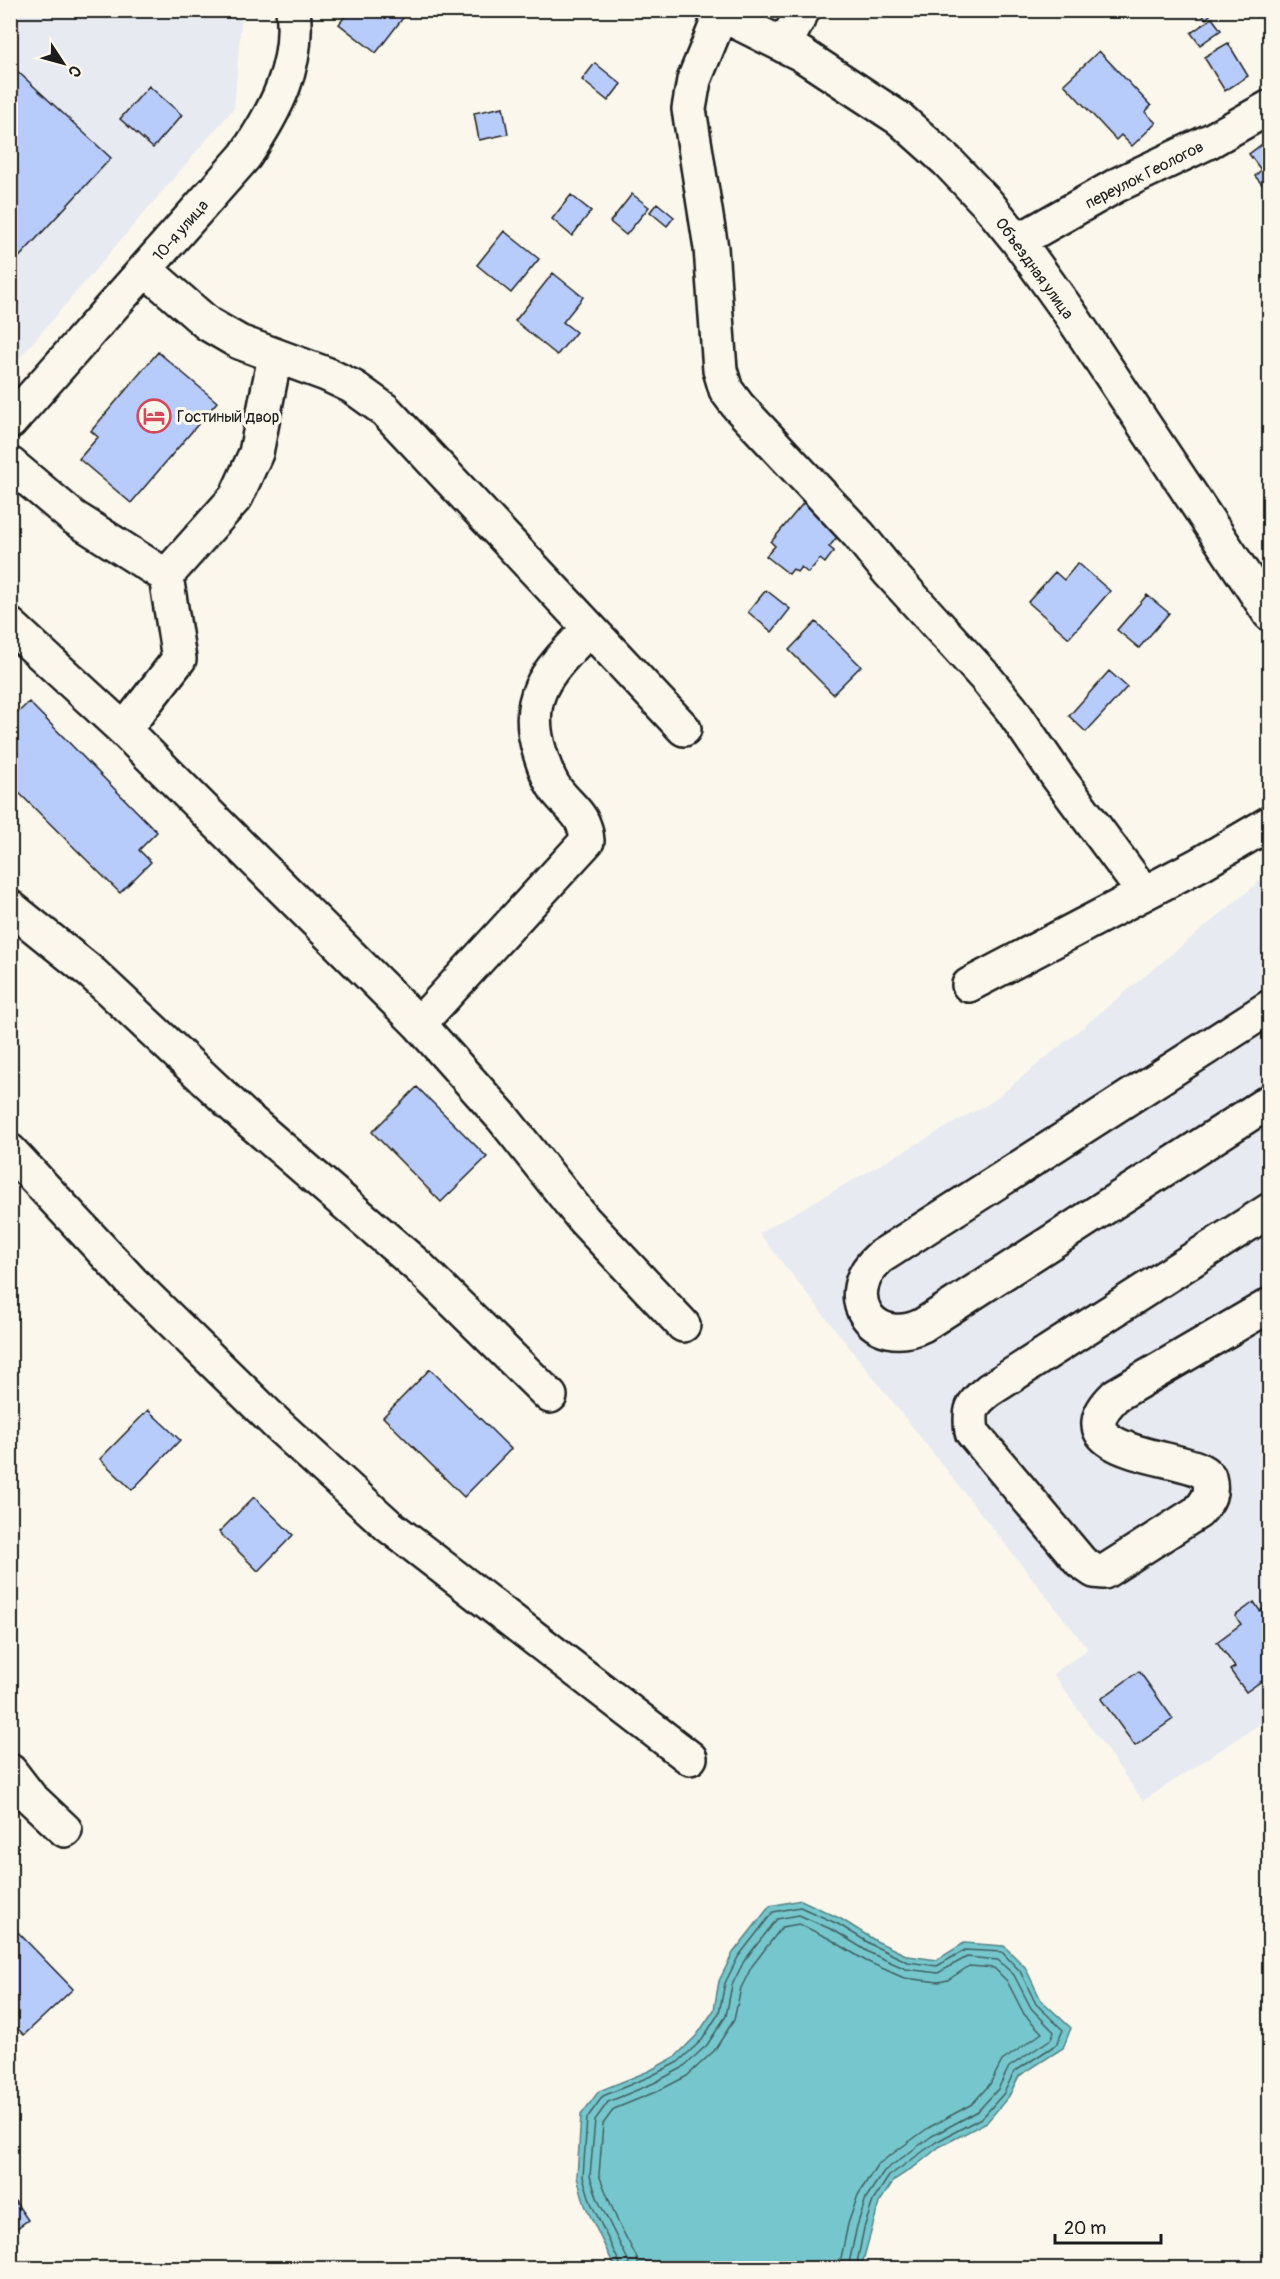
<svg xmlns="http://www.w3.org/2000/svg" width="1280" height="2279" font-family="Pangolin,sans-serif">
	<rect width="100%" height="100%" fill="#fbf7ec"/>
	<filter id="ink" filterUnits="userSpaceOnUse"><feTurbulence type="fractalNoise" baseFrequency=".0167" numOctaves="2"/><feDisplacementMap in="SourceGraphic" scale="12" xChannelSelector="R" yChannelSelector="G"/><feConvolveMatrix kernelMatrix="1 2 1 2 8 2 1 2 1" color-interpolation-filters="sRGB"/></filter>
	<g filter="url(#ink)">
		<path fill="#e7eaf1" d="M 11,11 L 242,11 L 234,108 L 11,368 Z
			M 1269,874 L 1269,1720 L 1257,1726 L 1143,1801 L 1053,1674 L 1088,1649 L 759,1233 L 993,1101 Z
			M 1269,2259 L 1269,2268 L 1237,2268 Z"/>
		<path fill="#76c7cd" stroke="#528386" stroke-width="1.5" d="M 801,1900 L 841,1919 L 876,1941 L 908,1956 L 937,1960 L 964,1943 L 1004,1946 L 1025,1967 L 1041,2000 L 1071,2028 L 1063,2048 L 1019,2076 L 1009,2096 L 987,2122 L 939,2147 L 917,2165 L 894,2180 L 879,2203 L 861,2268 L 618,2268 L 611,2259 L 585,2205 L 577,2177 L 581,2115 L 599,2091 L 649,2071 L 675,2057 L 697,2035 L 714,2010 L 719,1981 L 733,1953 L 770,1906 Z"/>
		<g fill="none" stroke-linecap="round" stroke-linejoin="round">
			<path stroke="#406063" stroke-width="1.5" d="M 622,2268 L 591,2203 L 583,2177 L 587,2118 L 603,2096 L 651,2076 L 678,2062 L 702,2040 L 719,2013 L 725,1983 L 738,1957 L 773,1912 L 800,1907 L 838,1924 L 874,1946 L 908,1962 L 937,1966 L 965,1950 L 1002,1952 L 1020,1971 L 1036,2004 L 1063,2030 L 1057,2044 L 1014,2072 L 1004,2093 L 983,2117 L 936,2142 L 889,2176 L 873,2201 L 864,2228 L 856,2268
				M 630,2268 L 628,2260 L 598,2200 L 590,2176 L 595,2120 L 608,2102 L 654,2083 L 682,2068 L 707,2045 L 726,2016 L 732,1985 L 744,1961 L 777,1919 L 799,1915 L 835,1931 L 870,1953 L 906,1969 L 938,1973 L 967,1957 L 998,1960 L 1014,1975 L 1031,2008 L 1054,2032 L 1051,2039 L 1009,2067 L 998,2089 L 978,2111 L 932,2136 L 884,2171 L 866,2198 L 857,2226 L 848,2268
				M 639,2268 L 637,2258 L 618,2222 L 599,2175 L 603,2124 L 614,2109 L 658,2091 L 687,2076 L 714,2051 L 734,2020 L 741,1988 L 752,1966 L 782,1927 L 799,1924 L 830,1939 L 866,1961 L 904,1978 L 939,1982 L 948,1980 L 969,1966 L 994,1968 L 1007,1981 L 1024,2014 L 1042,2033 L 1002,2061 L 990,2084 L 972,2104 L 928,2128 L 877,2165 L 858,2195 L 848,2224 L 839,2268"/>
		</g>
		<path fill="#b8ccfc" stroke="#1c1c1c" stroke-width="1.5" d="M 350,10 L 409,10 L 376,53 L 339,24 Z
			M 1198,10 L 1215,10 L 1206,19 Z
			M 1212,18 L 1221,30 L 1200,45 L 1191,33 Z
			M 1228,43 L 1248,76 L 1225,91 L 1204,57 Z
			M 1099,51 L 1151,106 L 1145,112 L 1156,123 L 1132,146 L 1121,135 L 1116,140 L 1064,84 Z
			M 595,63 L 621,84 L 608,101 L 582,80 Z
			M 14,68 L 111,158 L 10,267 L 10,72 Z
			M 149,86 L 182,115 L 153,148 L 120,119 Z
			M 503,107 L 508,134 L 479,140 L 474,113 Z
			M 1270,138 L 1270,194 L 1255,176 L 1261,170 L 1249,154 Z
			M 632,194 L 649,207 L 626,235 L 610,222 Z
			M 571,195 L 591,211 L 572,236 L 552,219 Z
			M 657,203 L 674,217 L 667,226 L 650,212 Z
			M 504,231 L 539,259 L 511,293 L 477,265 Z
			M 553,273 L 583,297 L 563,322 L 576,332 L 557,355 L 515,321 Z
			M 158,352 L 217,402 L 131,503 L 79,459 L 98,437 L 91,431 Z
			M 805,501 L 842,531 L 829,547 L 834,551 L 825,563 L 820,559 L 808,573 L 801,567 L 797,572 L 793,569 L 789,574 L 766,556 L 775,546 L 771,542 Z
			M 1078,563 L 1110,591 L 1069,638 L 1028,602 L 1055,572 L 1064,580 Z
			M 766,590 L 790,609 L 772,632 L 748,612 Z
			M 1147,595 L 1169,613 L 1139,648 L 1117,630 Z
			M 816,622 L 861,666 L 833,694 L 789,650 Z
			M 1109,671 L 1127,687 L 1086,732 L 1069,716 Z
			M 29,702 L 157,832 L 139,850 L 151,862 L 120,893 L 10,784 L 10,720 Z
			M 417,1087 L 487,1157 L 441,1202 L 372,1132 Z
			M 430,1369 L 511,1449 L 464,1497 L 383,1417 Z
			M 148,1410 L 180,1440 L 132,1490 L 100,1459 Z
			M 254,1497 L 293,1535 L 258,1571 L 219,1532 Z
			M 1254,1602 L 1260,1611 L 1270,1604 L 1270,1675 L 1246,1692 L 1230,1670 L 1235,1667 L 1217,1642 L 1241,1624 L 1235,1616 Z
			M 1139,1671 L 1173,1719 L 1135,1746 L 1101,1699 Z
			M 10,1924 L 73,1989 L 24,2035 L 10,2021 Z
			M 10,2194 L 28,2220 L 10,2233 Z"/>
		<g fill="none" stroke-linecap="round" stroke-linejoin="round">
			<defs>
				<path id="minor" d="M 713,10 L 801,54 L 900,119 L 947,161 L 987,203 L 1018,241 L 1069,312 L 1270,614
					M 721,14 L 694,80 L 689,109 L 711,248 L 720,370 L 726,390 L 738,406 L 859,535 L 889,572 L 985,677 L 1012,710 L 1058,777 L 1144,893
					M 784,46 L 803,10
					M 1018,241 L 1117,185 L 1210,141 L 1270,107
					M 146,270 L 208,324 L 239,342 L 326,374 L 353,387 L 385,410 L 684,729
					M 10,422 L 245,156 C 275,112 300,66 293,10
					M 10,464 L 73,517 L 166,576
					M 10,625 L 124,730 L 419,1024 L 502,1117 L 584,1220 L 683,1325
					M 124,730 L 179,659 L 166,576 L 236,497 L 256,453 L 275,356
					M 10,907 L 92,973 L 243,1115 L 419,1267 L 550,1396
					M 969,985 L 1200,864 L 1270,823
					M 1270,1007 L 880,1257 C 836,1295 873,1350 923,1325 L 1270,1101
					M 419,1024 L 587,841 C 585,815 573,811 557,791 C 549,781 544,766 540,753 C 521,693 551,669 589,629
					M 10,1151 L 132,1282 L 279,1426 L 389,1526 L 690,1758
					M 1270,1210 L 989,1390 C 971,1404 969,1410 972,1432 L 1081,1562 L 1094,1571 L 1104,1572 L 1198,1512 C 1209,1500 1213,1493 1209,1477 C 1206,1474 1202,1471 1198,1469 C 1167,1455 1057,1451 1116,1395 L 1270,1305
					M 10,1771 L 30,1797 L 65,1830"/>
			</defs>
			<use href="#minor" stroke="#1c1c1c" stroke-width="38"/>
			<use href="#minor" stroke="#fbf7ec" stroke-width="33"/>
		</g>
	</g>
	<defs>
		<symbol id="hotel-ring" viewBox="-11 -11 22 22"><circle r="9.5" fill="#fbf7ec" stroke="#d1495b" stroke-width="1.5"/><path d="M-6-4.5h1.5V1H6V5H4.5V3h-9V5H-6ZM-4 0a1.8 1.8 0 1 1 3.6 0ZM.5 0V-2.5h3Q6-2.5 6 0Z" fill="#d1495b"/></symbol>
	</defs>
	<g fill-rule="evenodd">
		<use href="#hotel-ring" x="135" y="397" width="38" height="38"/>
	</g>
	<g text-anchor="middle" stroke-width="6" stroke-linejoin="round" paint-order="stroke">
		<g font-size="16" fill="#1c1c1c" stroke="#fbf7ec">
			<text transform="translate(1144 174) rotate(-27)" y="6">переулок Геологов</text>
			<text transform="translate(180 230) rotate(-49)" y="6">10-я улица</text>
			<text transform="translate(1035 268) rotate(54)" y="6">Объездная улица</text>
		</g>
		<g font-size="16" fill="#1c1c1c" stroke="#fbf7ec" text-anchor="start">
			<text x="177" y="422">Гостиный двор</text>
		</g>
	</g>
	<rect width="1280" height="2279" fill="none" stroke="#fbf7ec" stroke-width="36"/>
	<rect x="18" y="18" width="1244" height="2243" fill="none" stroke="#1c1c1c" stroke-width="2" filter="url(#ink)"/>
	<g transform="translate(63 63) rotate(126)" stroke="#fbf7ec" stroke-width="4.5" paint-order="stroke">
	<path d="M0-4.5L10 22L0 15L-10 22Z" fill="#1c1c1c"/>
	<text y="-9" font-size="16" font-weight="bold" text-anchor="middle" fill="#1c1c1c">С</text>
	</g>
	<path d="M1055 2234v9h106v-9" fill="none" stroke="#1c1c1c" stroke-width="3"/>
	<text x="1064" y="2234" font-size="18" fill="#1c1c1c" stroke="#fbf7ec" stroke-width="4.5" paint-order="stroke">20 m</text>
</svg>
